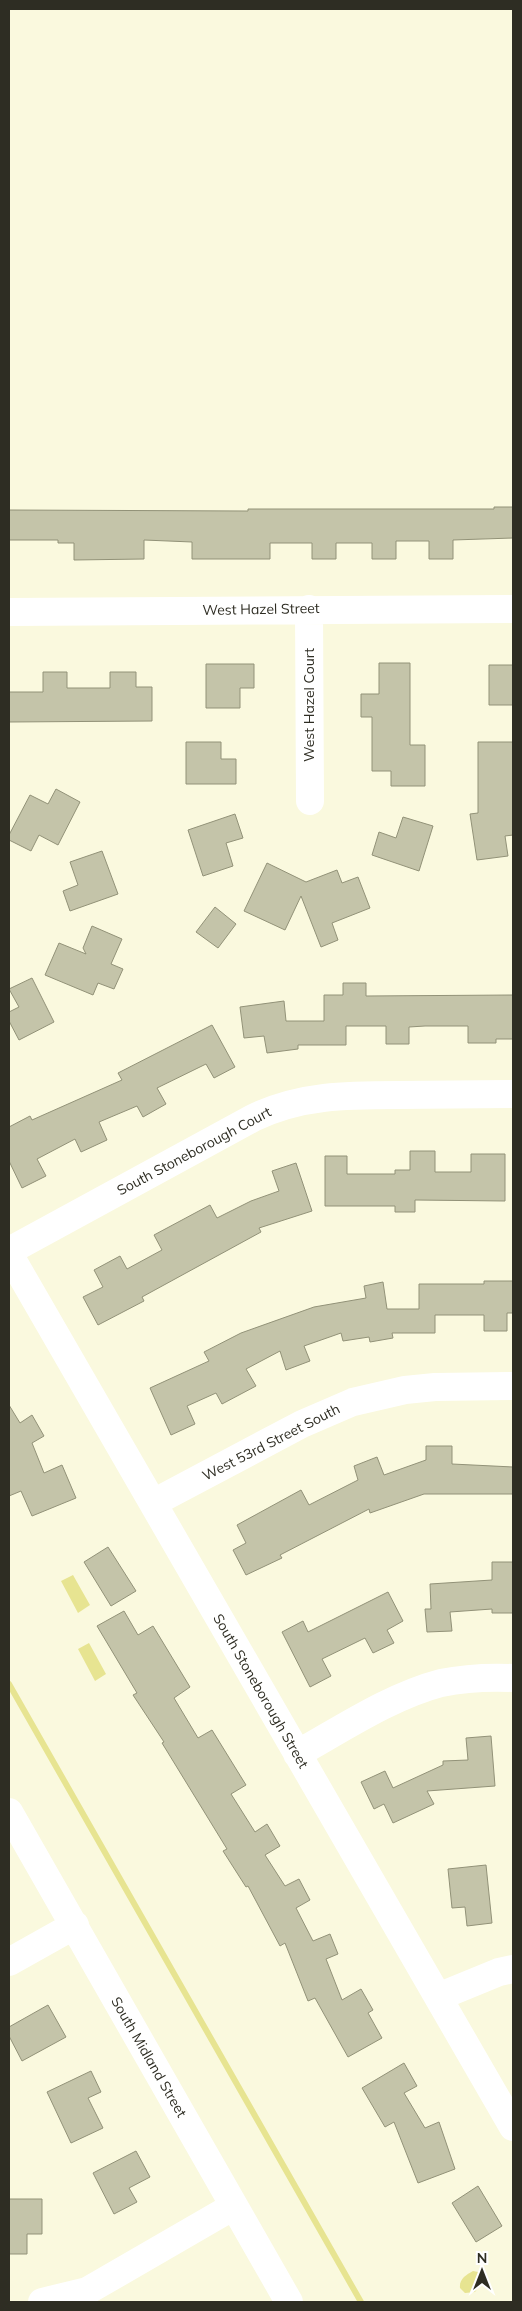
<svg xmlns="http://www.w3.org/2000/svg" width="522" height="2311" font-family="Mulish,sans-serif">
	<rect width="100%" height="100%" fill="#faf9de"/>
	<path fill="#e7e491" d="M 73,1575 L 90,1605 L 78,1613 L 61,1581 Z
		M 89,1643 L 106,1674 L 95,1681 L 78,1649 Z
		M 473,2271 L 483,2273 L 485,2278 L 475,2292 L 465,2293 L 460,2288 C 459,2279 466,2275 473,2271 Z"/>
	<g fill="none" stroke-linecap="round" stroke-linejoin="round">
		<path stroke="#e7e491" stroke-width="6" d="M 9,1684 L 361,2302"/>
	</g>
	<path fill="#c4c4a9" stroke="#929278" d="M 494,507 L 513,507 L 513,538 L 453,540 L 453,559 L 429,559 L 429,541 L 396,541 L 396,559 L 372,559 L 372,543 L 336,543 L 336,559 L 312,559 L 312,543 L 270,543 L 270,559 L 192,559 L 192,542 L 144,540 L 144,559 L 74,560 L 74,543 L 58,543 L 58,540 L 9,540 L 9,510 L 248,511 L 248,509 L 494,509 Z
		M 379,663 L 410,663 L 410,745 L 425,745 L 425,786 L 391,786 L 391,771 L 372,771 L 372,717 L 361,717 L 361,694 L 379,694 Z
		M 206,664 L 254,664 L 254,688 L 240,688 L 240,708 L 206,708 Z
		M 489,665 L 513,665 L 513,705 L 489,705 Z
		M 43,672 L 67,672 L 67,688 L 110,688 L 110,672 L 136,672 L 136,687 L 152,687 L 152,721 L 9,722 L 9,692 L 43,692 Z
		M 186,742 L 221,742 L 221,759 L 236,759 L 236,784 L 186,784 Z
		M 478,742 L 513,742 L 513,835 L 505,836 L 508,856 L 477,860 L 470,814 L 478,813 Z
		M 56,789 L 80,802 L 58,845 L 39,835 L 31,851 L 9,840 L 9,835 L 30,795 L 48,804 Z
		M 235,814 L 243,838 L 226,843 L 233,866 L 203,876 L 188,830 Z
		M 403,817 L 433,826 L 419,871 L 372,855 L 379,832 L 396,838 Z
		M 102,851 L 118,894 L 70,911 L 63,891 L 78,885 L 70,862 Z
		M 267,863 L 306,882 L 337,870 L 342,883 L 358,877 L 370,908 L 332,923 L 338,940 L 321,947 L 301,896 L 285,930 L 244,911 Z
		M 215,907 L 236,924 L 218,948 L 196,932 Z
		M 92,926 L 122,939 L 111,964 L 123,969 L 114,989 L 98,983 L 93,995 L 45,975 L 59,943 L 86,954 L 83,948 Z
		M 32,978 L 54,1022 L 19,1040 L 9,1021 L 9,1012 L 19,1007 L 9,989 Z
		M 343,983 L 366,983 L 366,996 L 513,995 L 513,1039 L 496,1039 L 496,1043 L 468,1043 L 468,1026 L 425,1026 L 409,1027 L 409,1044 L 386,1044 L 386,1026 L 346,1026 L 346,1045 L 298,1045 L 298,1049 L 267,1053 L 264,1036 L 244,1038 L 240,1007 L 284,1001 L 286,1021 L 324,1021 L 324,995 L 343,995 Z
		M 212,1025 L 235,1067 L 214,1078 L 206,1064 L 157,1088 L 166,1104 L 143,1117 L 137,1106 L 99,1122 L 107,1140 L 81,1152 L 75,1139 L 37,1159 L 46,1176 L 22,1188 L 9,1161 L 9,1127 L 30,1116 L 32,1120 L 122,1080 L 118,1073 Z
		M 410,1151 L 435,1151 L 435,1172 L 471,1172 L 471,1154 L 505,1154 L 505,1201 L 415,1200 L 415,1212 L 395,1212 L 395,1206 L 325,1206 L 325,1156 L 347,1156 L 347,1174 L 395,1174 L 395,1170 L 410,1170 Z
		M 296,1163 L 312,1211 L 259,1228 L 261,1232 L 142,1297 L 144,1301 L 98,1325 L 83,1297 L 103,1287 L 94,1270 L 120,1256 L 127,1269 L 162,1250 L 154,1235 L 210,1205 L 217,1218 L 251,1201 L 279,1191 L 272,1171 Z
		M 484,1281 L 513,1281 L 513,1313 L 507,1313 L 507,1331 L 484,1331 L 484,1315 L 435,1315 L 435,1333 L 392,1333 L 393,1338 L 370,1342 L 369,1337 L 343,1341 L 341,1333 L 304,1346 L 310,1361 L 286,1370 L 280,1351 L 246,1369 L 256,1386 L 222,1404 L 216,1393 L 187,1406 L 195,1424 L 171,1435 L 150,1388 L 209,1361 L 204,1352 L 241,1333 L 314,1307 L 366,1298 L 364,1286 L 383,1282 L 387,1309 L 419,1309 L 419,1284 L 484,1284 Z
		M 9,1405 L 20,1423 L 32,1415 L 44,1436 L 32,1443 L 44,1473 L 62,1465 L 76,1498 L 32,1516 L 21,1491 L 9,1496 Z
		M 426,1446 L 452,1446 L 452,1464 L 513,1467 L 513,1494 L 424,1494 L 370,1513 L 369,1509 L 280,1555 L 282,1558 L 246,1575 L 233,1550 L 246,1543 L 237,1525 L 301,1490 L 309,1505 L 358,1480 L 354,1466 L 377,1457 L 384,1475 L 426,1460 Z
		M 108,1547 L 136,1591 L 111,1606 L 84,1562 Z
		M 492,1562 L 513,1562 L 513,1613 L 492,1613 L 492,1609 L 450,1612 L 452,1631 L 427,1632 L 425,1609 L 431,1609 L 430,1584 L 492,1580 Z
		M 388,1592 L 403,1621 L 387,1630 L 394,1643 L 373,1653 L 365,1638 L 322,1659 L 331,1676 L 310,1687 L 282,1632 L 303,1621 L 308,1632 Z
		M 124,1611 L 138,1635 L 153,1626 L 190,1687 L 174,1698 L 198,1738 L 212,1730 L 246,1785 L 231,1794 L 255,1832 L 267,1824 L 280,1846 L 265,1855 L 285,1886 L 299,1879 L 310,1900 L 296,1908 L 313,1941 L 330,1934 L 338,1954 L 326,1959 L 342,2000 L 361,1989 L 373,2010 L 368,2013 L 382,2038 L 348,2057 L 315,1998 L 308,2001 L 285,1943 L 280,1946 L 248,1886 L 246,1887 L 223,1851 L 227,1849 L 162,1743 L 164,1742 L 133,1695 L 137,1693 L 97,1626 Z
		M 491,1736 L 495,1786 L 427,1791 L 434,1804 L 393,1823 L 384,1804 L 374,1809 L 361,1782 L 385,1771 L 393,1788 L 443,1765 L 443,1761 L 468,1760 L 466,1738 Z
		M 486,1865 L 492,1923 L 467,1926 L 465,1907 L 452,1908 L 448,1869 Z
		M 48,2005 L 66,2037 L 22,2061 L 9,2036 L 9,2027 Z
		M 404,2063 L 417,2086 L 404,2093 L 425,2128 L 439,2122 L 455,2169 L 418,2183 L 394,2122 L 385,2127 L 362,2088 Z
		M 91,2071 L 101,2092 L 88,2098 L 103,2128 L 71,2143 L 47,2092 Z
		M 136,2151 L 150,2177 L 129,2188 L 137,2202 L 114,2214 L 93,2173 Z
		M 478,2186 L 502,2226 L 476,2242 L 452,2203 Z
		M 9,2199 L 42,2199 L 42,2234 L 27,2234 L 27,2254 L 9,2254 Z"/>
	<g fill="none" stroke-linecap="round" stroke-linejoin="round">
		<path stroke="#fff" stroke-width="28" d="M 309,609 L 310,801
			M 9,612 L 513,609
			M 9,1251 L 253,1118 C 300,1095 348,1095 398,1095 C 437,1095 475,1094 513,1094
			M 9,1254 L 513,2127
			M 153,1503 L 302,1424 L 353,1402 L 405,1390 L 435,1387 L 513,1386
			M 297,1754 C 342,1729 391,1696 441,1683 C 465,1678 489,1677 513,1678
			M 9,1812 L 289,2302
			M 9,1962 L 75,1925
			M 438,1997 L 499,1972 L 513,1969
			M 42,2302 L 87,2291 L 234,2206"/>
	</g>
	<g text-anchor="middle" stroke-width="4" stroke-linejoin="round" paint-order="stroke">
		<g font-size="14" fill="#2e2d23" stroke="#fff">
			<text transform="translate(261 609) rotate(-1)" y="5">West Hazel Street</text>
			<text transform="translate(309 705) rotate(-90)" y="5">West Hazel Court</text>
			<text transform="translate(194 1151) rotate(-28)" y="5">South Stoneborough Court</text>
			<text transform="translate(271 1442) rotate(-27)" y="5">West 53rd Street South</text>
			<text transform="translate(261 1691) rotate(60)" y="5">South Stoneborough Street</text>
			<text transform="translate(149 2057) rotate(60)" y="5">South Midland Street</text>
		</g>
	</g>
	<rect width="522" height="2311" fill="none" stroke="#2e2d23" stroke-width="20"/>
	<g transform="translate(482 2271)" stroke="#ffffff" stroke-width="4" paint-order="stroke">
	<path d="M0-4L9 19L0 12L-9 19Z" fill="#2e2d23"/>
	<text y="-8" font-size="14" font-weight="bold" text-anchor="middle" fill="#2e2d23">N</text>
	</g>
</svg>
